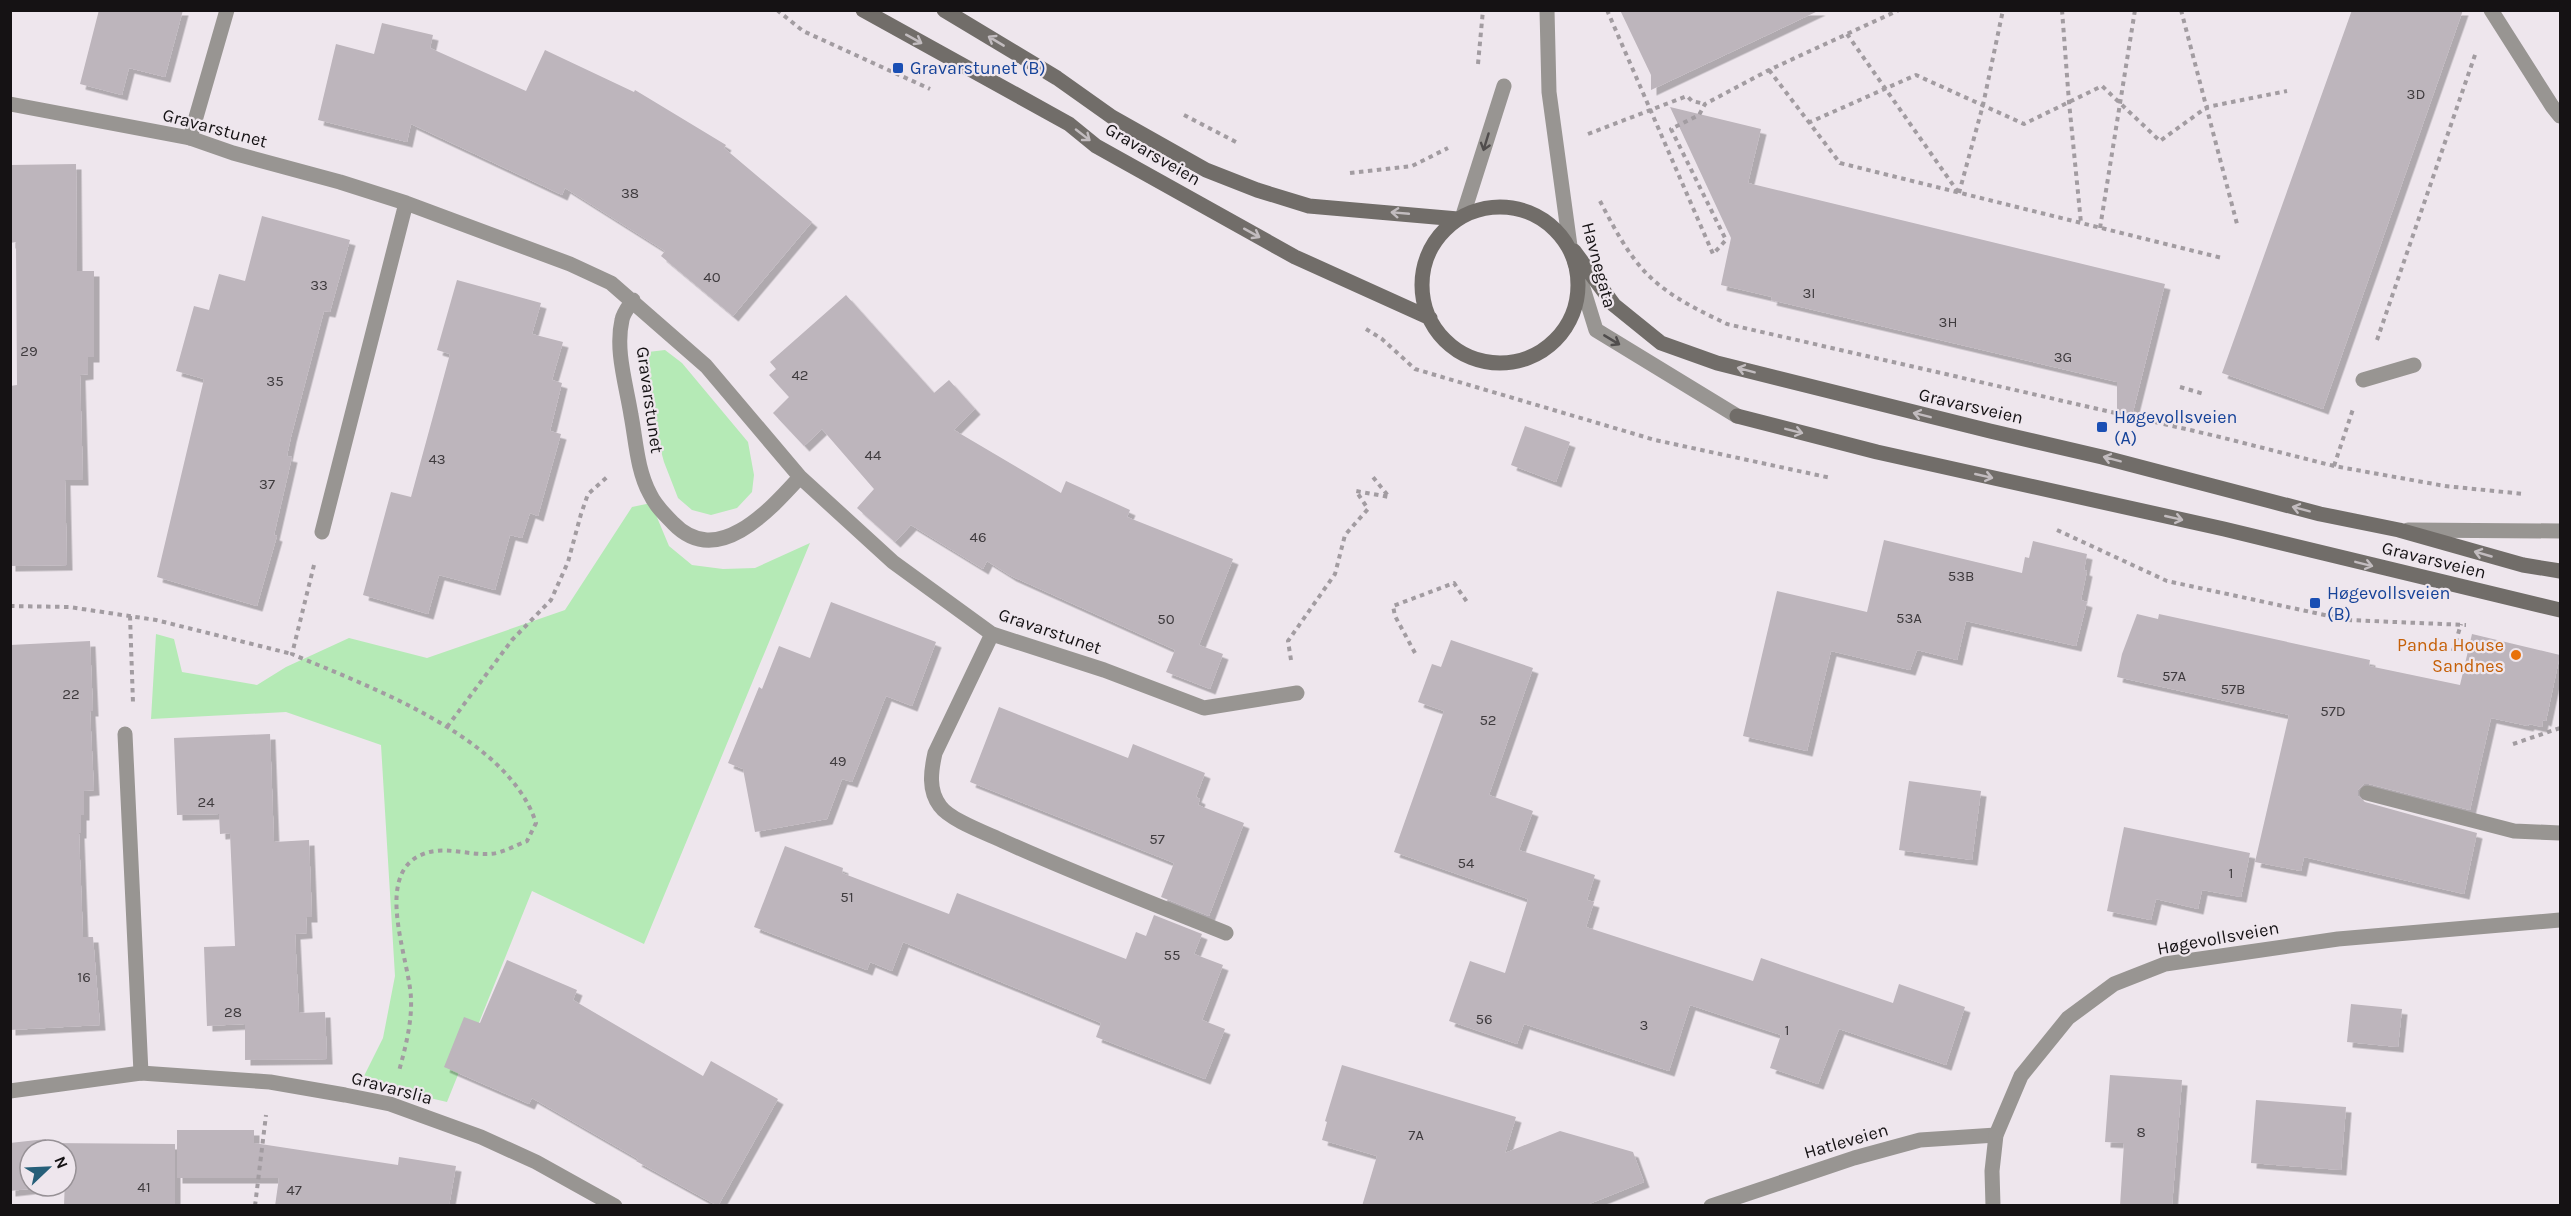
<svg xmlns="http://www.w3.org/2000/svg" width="2571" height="1216" font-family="Karla,sans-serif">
	<defs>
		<filter id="shadow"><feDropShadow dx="5.5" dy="5.5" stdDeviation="0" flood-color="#0004"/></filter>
	</defs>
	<rect width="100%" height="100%" fill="#eee6ed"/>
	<path fill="#b5eab6" d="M 665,350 L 682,363 L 748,442 L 754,475 L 752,492 L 737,508 L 711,515 L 692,510 L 678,498 L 664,462 L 642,381 L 640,364 L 648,352 Z
		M 651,503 L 669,546 L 692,565 L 723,569 L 755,568 L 810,543 L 644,944 L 532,891 L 447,1102 L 361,1082 L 383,1038 L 395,976 L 381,745 L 286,712 L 151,719 L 156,634 L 174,639 L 182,672 L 257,685 L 286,667 L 349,638 L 427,658 L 565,610 L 632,507 Z"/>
	<path fill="#bdb5bc" filter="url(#shadow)" d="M 99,10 L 183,10 L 165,77 L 129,68 L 122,95 L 80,84 Z
		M 1620,10 L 1820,10 L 1651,90 L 1651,75 Z
		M 2352,10 L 2463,10 L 2323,409 L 2222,373 Z
		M 382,23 L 433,35 L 430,48 L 526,91 L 545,50 L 634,92 L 635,90 L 726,145 L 724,148 L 812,222 L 733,316 L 661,256 L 665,251 L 565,188 L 562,195 L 411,124 L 407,142 L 318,120 L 336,44 L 374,54 Z
		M 1670,107 L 1761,129 L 1748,183 L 2165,284 L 2132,416 L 2117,414 L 2117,382 L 1771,300 L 1772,297 L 1721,285 L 1731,238 Z
		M 76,164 L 77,271 L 94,271 L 94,357 L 88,357 L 88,374 L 80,375 L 83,480 L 65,480 L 67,565 L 10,566 L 10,386 L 17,385 L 16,242 L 10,243 L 10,165 Z
		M 262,216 L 350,240 L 330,312 L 324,311 L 291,437 L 287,456 L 292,457 L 274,535 L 277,536 L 257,606 L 157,577 L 204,379 L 176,371 L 194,306 L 209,310 L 219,274 L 245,281 Z
		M 457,280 L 541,303 L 532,334 L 563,342 L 552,380 L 562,383 L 550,431 L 561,434 L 538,516 L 530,513 L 522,538 L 510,535 L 495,590 L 439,575 L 428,614 L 363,595 L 391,492 L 411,497 L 450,354 L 437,350 Z
		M 846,295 L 934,393 L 949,380 L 975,409 L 954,430 L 1061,493 L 1066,481 L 1130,510 L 1127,517 L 1233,559 L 1199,645 L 1223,654 L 1210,689 L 1166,672 L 1175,650 L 1011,576 L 987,561 L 983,569 L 911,525 L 895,542 L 857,508 L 874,489 L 822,429 L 804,446 L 773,413 L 789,397 L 769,375 L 776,369 L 770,362 Z
		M 1525,426 L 1570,442 L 1556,482 L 1511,465 Z
		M 1884,540 L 2022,573 L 2025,557 L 2029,558 L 2033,541 L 2087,554 L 2084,570 L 2087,571 L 2081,600 L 2087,602 L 2076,646 L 1966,621 L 1957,660 L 1917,650 L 1910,670 L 1831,651 L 1807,751 L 1743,736 L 1777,591 L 1867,612 Z
		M 831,602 L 936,642 L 912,706 L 886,696 L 852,782 L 842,779 L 827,819 L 755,832 L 743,769 L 728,763 L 759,687 L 762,689 L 779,646 L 810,658 Z
		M 2137,614 L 2158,619 L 2159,614 L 2370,660 L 2369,666 L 2460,685 L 2472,634 L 2560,655 L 2546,721 L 2543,720 L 2542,727 L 2529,724 L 2528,726 L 2491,718 L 2470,810 L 2369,784 L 2364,784 L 2358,790 L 2358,796 L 2365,802 L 2477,833 L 2464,894 L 2304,857 L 2301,871 L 2255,862 L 2289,715 L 2117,677 L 2122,654 Z
		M 1451,640 L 1533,668 L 1489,795 L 1533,811 L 1519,850 L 1595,875 L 1587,900 L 1594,902 L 1586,927 L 1753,981 L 1761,958 L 1893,1003 L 1899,984 L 1965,1007 L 1946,1065 L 1839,1029 L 1818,1084 L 1770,1068 L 1781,1035 L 1690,1005 L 1669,1071 L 1524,1024 L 1517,1044 L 1449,1021 L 1470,961 L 1505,973 L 1528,899 L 1394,852 L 1444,711 L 1418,702 L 1432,664 L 1441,667 Z
		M 90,641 L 93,711 L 90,711 L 94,790 L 84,791 L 84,815 L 81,815 L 81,833 L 79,833 L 83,937 L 93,937 L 100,1025 L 10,1030 L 10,645 Z
		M 999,707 L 1128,758 L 1133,744 L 1205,773 L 1196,797 L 1200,799 L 1198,805 L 1244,823 L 1209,916 L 1161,897 L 1174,863 L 970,782 Z
		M 270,734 L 274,842 L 309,840 L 312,917 L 306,917 L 307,933 L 295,934 L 299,1013 L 325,1012 L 327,1059 L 245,1060 L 245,1024 L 207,1026 L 204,947 L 235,946 L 230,833 L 220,834 L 219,814 L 177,815 L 174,738 Z
		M 1909,781 L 1981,791 L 1972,860 L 1899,850 Z
		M 2124,827 L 2250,853 L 2241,897 L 2202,890 L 2198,909 L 2156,899 L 2151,920 L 2107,911 Z
		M 785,846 L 843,868 L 842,873 L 949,914 L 957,893 L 1126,959 L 1136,932 L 1146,936 L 1154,915 L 1202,934 L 1194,954 L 1223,965 L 1202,1020 L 1225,1029 L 1205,1079 L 1096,1037 L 1101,1023 L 903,942 L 892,971 L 870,962 L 867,970 L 754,927 Z
		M 507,960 L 577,990 L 573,1000 L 703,1076 L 711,1061 L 778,1099 L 718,1206 L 636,1161 L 638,1159 L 532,1098 L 529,1104 L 444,1067 L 464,1017 L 480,1023 Z
		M 2351,1004 L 2402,1009 L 2398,1047 L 2347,1042 Z
		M 1342,1065 L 1516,1117 L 1505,1153 L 1560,1131 L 1633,1152 L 1644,1182 L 1584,1206 L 1362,1206 L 1377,1156 L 1322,1140 L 1327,1122 L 1325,1121 Z
		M 2110,1075 L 2182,1080 L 2172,1206 L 2120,1206 L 2124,1143 L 2105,1142 Z
		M 2256,1100 L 2346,1107 L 2341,1170 L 2251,1163 Z
		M 177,1130 L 254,1130 L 254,1143 L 398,1165 L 399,1157 L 456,1166 L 449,1206 L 275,1206 L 279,1178 L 177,1178 Z
		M 46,1139 L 47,1143 L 175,1144 L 175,1206 L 64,1206 L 66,1150 L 30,1150 L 30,1186 L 55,1186 L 10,1191 L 10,1143 Z"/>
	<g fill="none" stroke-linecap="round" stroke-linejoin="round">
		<path stroke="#a29ca1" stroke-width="4" stroke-dasharray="4.5 4.5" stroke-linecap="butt" d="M 777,10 L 803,31 L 930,89
			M 1607,10 L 1713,254 L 1726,240 L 1671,129 L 1699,115 L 1705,104 L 1769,70 L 1899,10
			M 2062,10 L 2069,102 L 2081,223
			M 2181,10 L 2237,224
			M 1847,34 L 1958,192
			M 1478,64 L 1483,10
			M 1769,70 L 1840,163 L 2222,258
			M 1184,115 L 1236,142
			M 1808,123 L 1916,75 L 2024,124 L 2102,86 L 2160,141 L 2207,107 L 2287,91
			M 1588,134 L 1687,96 L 1692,101 L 1705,104
			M 1350,173 L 1412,166 L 1448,148
			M 1959,193 L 1983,105 L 2003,10
			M 1600,201 C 1613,226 1628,255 1648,275 C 1670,297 1700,311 1727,324 L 2216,436 L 2334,466 L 2445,486 L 2524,494
			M 2100,228 L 2135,10
			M 1366,329 L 1382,339 L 1415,369 L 1655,440 L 1831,478
			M 2377,340 L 2476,52
			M 2180,387 L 2204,394
			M 2334,466 L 2353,409
			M 2057,530 L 2167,581 L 2348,620 L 2466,625
			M 314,565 L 292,654 C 369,687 508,736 536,823 L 527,841 C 516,845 501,854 489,854 C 466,855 442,845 421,855 C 373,876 410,961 411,999 C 412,1023 405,1049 399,1071
			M 10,606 L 69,607 L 156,620 L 292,654
			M 130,616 L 133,703
			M 2453,651 L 2461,624
			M 1415,653 L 1395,616 L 1393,606 L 1454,583 L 1467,602
			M 1291,660 L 1288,641 L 1335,574 L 1345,535 L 1368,509 L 1356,491 L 1389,497 L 1372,476
			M 447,727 L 512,640 L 551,600 L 568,562 L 581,514 L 588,494 L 607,477
			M 2513,744 L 2560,728
			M 255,1206 L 266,1115"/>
		<path stroke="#989592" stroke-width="15" d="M 2491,10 L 2552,106 L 2560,116
			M 190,138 L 227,10
			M 2363,380 L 2414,365
			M 2408,530 L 2560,531
			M 992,634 L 935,753 C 931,771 928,790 940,806 C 950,820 986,833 1003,841 C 1076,874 1151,903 1226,933
			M 125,734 L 141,1073
			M 2367,793 L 2514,831 L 2560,833"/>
		<path stroke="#989592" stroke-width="15" d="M 1547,10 L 1549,92 L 1570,246 L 1596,330 L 1737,416
			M 10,104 L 190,138 L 233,153 L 340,182 L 406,203 L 322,532
			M 406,203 L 570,264 L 611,283 L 706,366 L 800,477 L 893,562 L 992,634 L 1104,670 L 1204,708 L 1297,693
			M 1463,215 L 1504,86
			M 633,300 C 629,306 623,313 622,320 C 615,350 626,384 631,415 C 636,441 637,470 650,494 C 655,505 664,514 673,523 C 717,569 769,511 800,477
			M 10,1091 L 141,1073 L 270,1082 L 345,1095 L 390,1104 L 481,1137 L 536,1162 L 615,1206
			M 1711,1206 L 1854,1158 L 1920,1140 L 1996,1135"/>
		<path stroke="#989592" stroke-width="15" d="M 1993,1206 L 1992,1171 L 1996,1135 L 2021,1076 L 2068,1018 L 2114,984 L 2165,964 L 2338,939 L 2560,920"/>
		<path stroke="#716d69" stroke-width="15" d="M 863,10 L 1069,124 L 1096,146 L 1295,257 L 1430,318
			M 944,10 L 1057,78 L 1112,117 L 1206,170 L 1257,190 L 1309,206 L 1458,219
			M1422 285a78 78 0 1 1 156 0a78 78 0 1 1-156 0Z
			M 1574,251 L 1614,305 L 1661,343 L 1717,363 L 1990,431 L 2102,457 L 2320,514 L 2399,530 L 2523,565 L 2560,571
			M 1737,416 L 1877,452 L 2224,529 L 2560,610"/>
	</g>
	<defs><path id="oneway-shaft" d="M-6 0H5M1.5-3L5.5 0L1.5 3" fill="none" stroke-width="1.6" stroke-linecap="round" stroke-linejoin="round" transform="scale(1.5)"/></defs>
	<g stroke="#c2bcbf">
		<use href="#oneway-shaft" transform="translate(914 39) rotate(29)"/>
		<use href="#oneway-shaft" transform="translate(996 41) rotate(-149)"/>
		<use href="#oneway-shaft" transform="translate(1083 135) rotate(38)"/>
		<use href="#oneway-shaft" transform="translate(1400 213) rotate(-175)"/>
		<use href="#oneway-shaft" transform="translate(1252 233) rotate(29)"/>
		<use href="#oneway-shaft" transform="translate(1746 370) rotate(-165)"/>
		<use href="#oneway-shaft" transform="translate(1922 415) rotate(-166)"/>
		<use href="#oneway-shaft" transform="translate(1794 431) rotate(14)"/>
		<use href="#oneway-shaft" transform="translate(2112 459) rotate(-165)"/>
		<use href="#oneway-shaft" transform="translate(1984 476) rotate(13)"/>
		<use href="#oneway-shaft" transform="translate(2301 509) rotate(-165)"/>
		<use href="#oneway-shaft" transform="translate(2174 518) rotate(13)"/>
		<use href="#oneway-shaft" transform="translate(2483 554) rotate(-164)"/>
		<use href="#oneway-shaft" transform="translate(2364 564) rotate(14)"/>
	</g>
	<g stroke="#504d4d">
		<use href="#oneway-shaft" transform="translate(1486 142) rotate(107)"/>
		<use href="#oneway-shaft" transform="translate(1612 340) rotate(31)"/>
	</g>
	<g fill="#1a4fb4" stroke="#eee6ed" stroke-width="2">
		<rect x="892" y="62" width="12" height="12" rx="3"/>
		<rect x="2096" y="421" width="12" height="12" rx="3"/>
		<rect x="2309" y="597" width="12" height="12" rx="3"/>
	</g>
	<circle fill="#e8710a" stroke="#eee6ed" stroke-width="2" cx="2516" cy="655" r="6"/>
	<g text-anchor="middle" stroke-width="4.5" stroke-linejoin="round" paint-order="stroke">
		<g font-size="15" fill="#3f3b3e">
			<text x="2416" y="99">3D</text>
			<text x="630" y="198">38</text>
			<text x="712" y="282">40</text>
			<text x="319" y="290">33</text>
			<text x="1809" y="298">3I</text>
			<text x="1948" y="327">3H</text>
			<text x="29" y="356">29</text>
			<text x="2063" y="362">3G</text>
			<text x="800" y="380">42</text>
			<text x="275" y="386">35</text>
			<text x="873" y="460">44</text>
			<text x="437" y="464">43</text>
			<text x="267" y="489">37</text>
			<text x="978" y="542">46</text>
			<text x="1961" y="581">53B</text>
			<text x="1909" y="623">53A</text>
			<text x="1166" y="624">50</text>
			<text x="2174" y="681">57A</text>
			<text x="2233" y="694">57B</text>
			<text x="71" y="699">22</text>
			<text x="2333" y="716">57D</text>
			<text x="1488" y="725">52</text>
			<text x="838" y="766">49</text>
			<text x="206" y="807">24</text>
			<text x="1157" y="844">57</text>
			<text x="1466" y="868">54</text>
			<text x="2231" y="878">1</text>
			<text x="847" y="902">51</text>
			<text x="1172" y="960">55</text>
			<text x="84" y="982">16</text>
			<text x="233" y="1017">28</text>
			<text x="1484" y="1024">56</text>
			<text x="1644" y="1030">3</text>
			<text x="1787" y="1035">1</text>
			<text x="2141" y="1137">8</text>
			<text x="1416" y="1140">7A</text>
			<text x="144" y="1192">41</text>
			<text x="294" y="1195">47</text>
		</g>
		<g font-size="18" fill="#164399" stroke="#eee6ed" text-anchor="start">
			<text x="910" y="74">Gravarstunet (B)</text>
			<text x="2114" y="423">Høgevollsveien<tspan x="2114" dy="21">(A)</tspan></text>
			<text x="2327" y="599">Høgevollsveien<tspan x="2327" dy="21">(B)</tspan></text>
		</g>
		<g font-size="18" fill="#151214" stroke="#eee6ed">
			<text transform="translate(215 128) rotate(15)" y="6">Gravarstunet</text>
			<text transform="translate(1153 154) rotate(30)" y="6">Gravarsveien</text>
			<text transform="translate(1599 265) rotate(75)" y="6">Havnegata</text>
			<text transform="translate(650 400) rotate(82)" y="6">Gravarstunet</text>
			<text transform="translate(1971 406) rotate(13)" y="6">Gravarsveien</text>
			<text transform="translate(2434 560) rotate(14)" y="6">Gravarsveien</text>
			<text transform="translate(1050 631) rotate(19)" y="6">Gravarstunet</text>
			<text transform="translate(2218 938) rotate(-10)" y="6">Høgevollsveien</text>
			<text transform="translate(392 1088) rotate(15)" y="6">Gravarslia</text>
			<text transform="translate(1846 1141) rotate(-16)" y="6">Hatleveien</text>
		</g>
		<g font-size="18" fill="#c56008" stroke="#eee6ed" text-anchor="end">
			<text x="2504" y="651">Panda House<tspan x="2504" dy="21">Sandnes</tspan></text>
		</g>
	</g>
	<rect width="2571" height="1216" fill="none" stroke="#151214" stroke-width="24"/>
	<g transform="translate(48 1168) rotate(67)"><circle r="28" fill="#eee6ed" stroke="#979196" stroke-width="1.5"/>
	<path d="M0-4.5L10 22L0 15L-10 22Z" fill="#265f79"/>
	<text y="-9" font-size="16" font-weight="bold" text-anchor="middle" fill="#151214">N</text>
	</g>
</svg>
